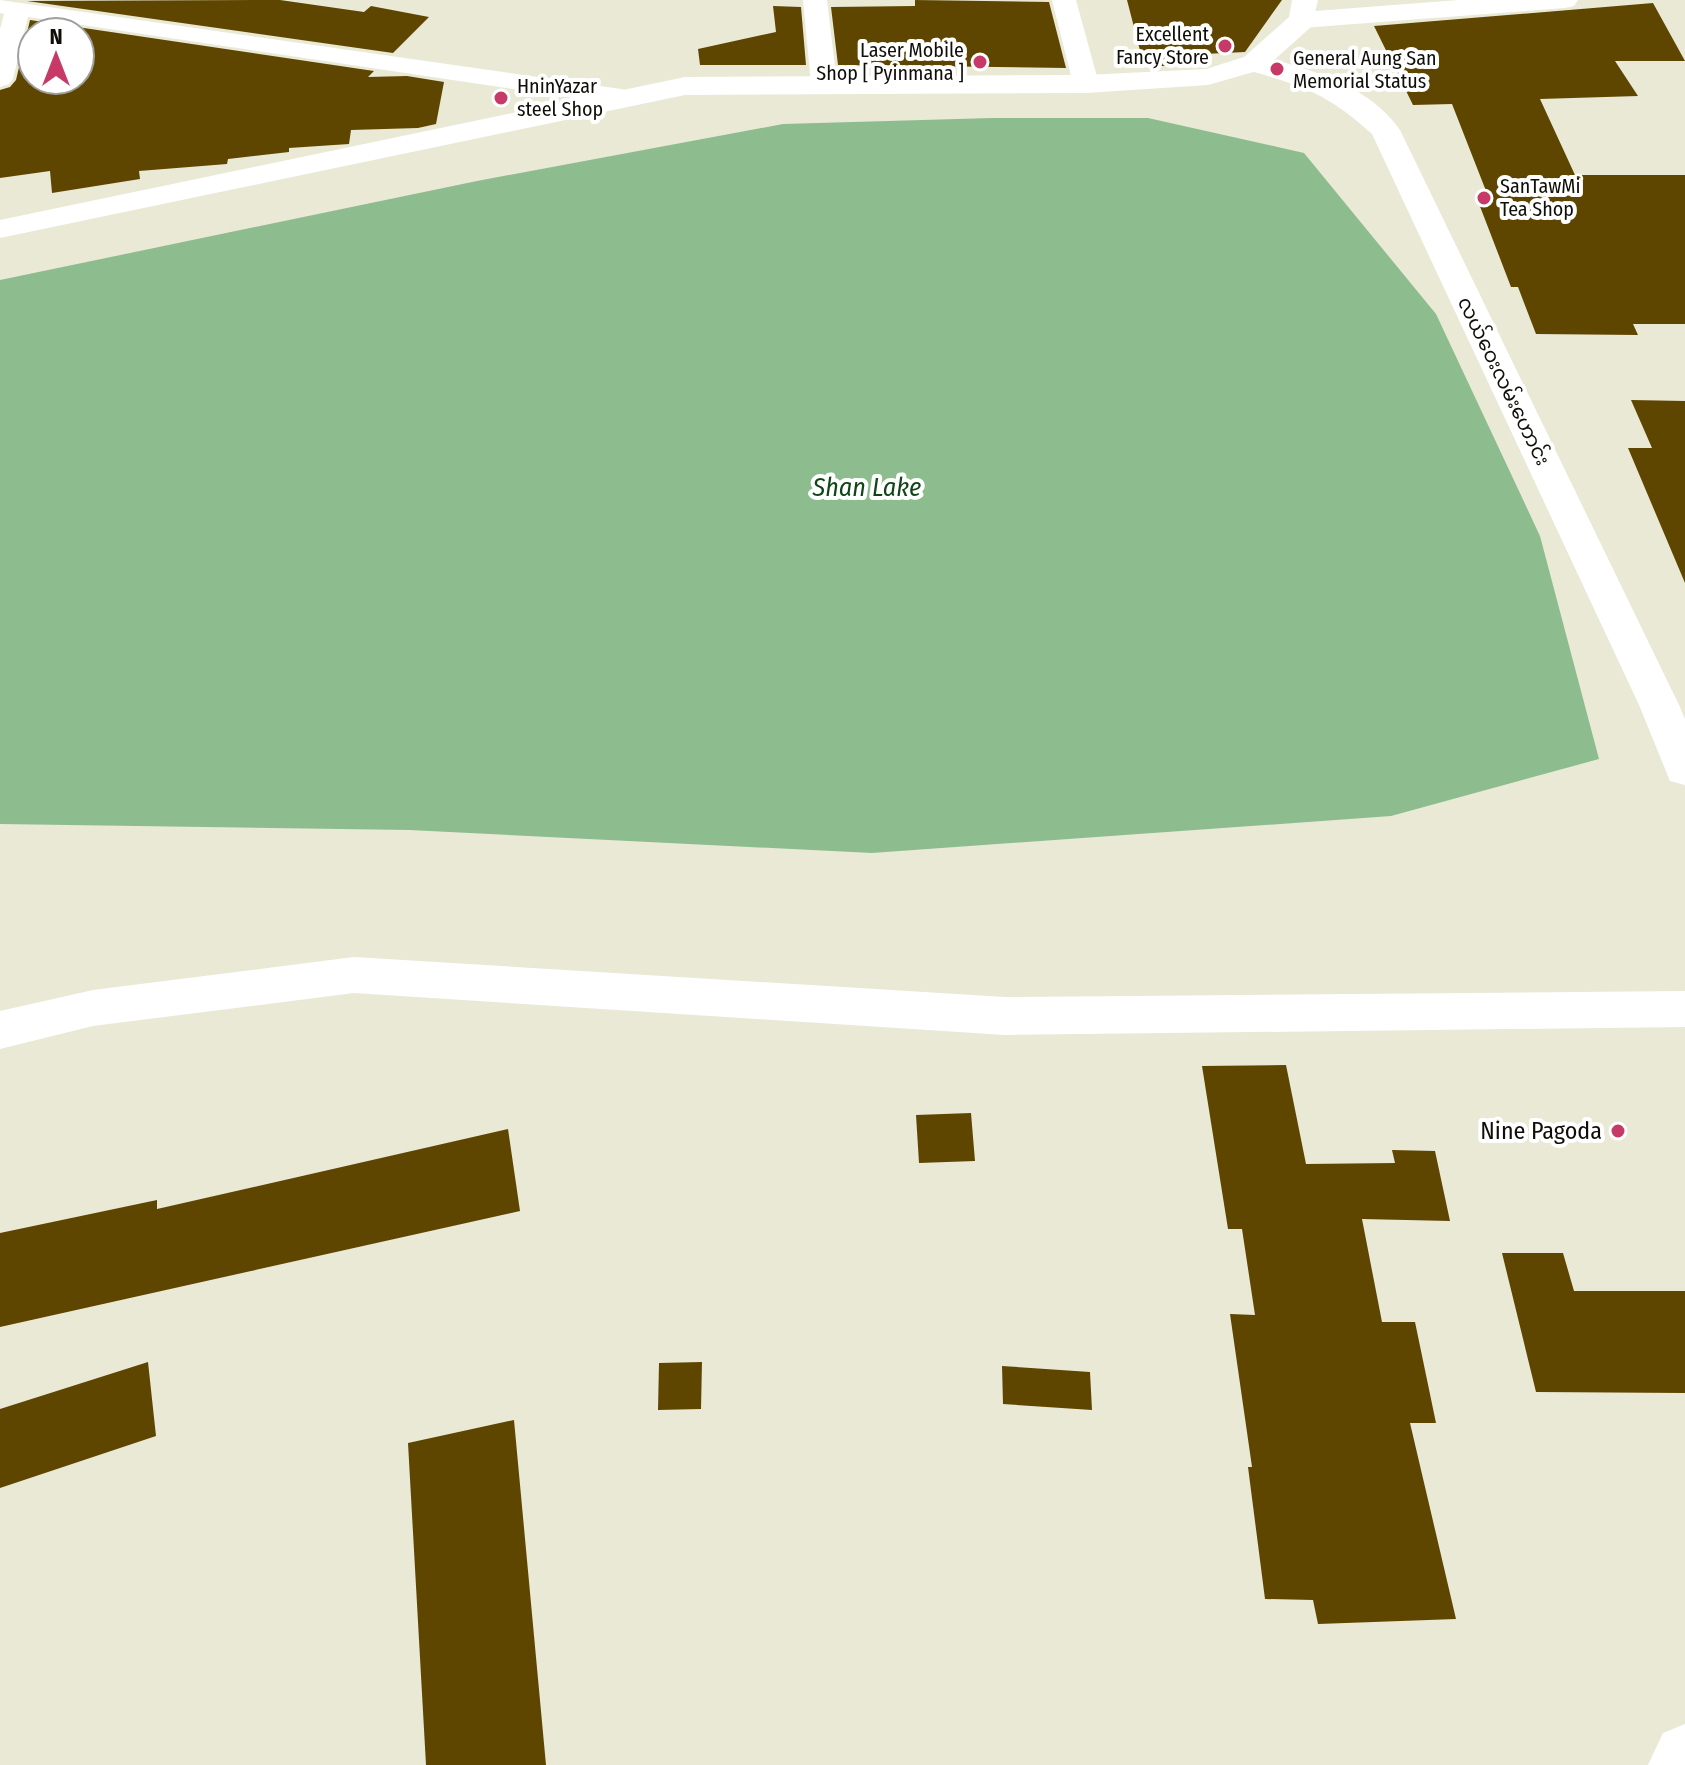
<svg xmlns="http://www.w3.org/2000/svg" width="1685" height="1765" font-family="'Fira Sans Condensed','Noto Sans Myanmar',sans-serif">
	<rect width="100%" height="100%" fill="#eae9d6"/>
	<path fill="#8dbd8e" d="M 992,118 L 1148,118 L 1304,153 L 1436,314 L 1540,536 L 1599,759 L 1391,816 L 872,853 L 409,830 L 0,824 L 0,280 L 477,181 L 783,124 Z"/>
	<path fill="#5f4600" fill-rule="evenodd" d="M 280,0 L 364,12 L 371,6 L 429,17 L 393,53 L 27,1 Z
		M 915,0 L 1049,2 L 1066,68 L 838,65 L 831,7 L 915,6 Z
		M 1127,0 L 1282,0 L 1245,52 L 1183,55 L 1186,66 L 1144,66 Z
		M 1653,3 L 1685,61 L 1615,61 L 1638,96 L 1540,99 L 1575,175 L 1685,175 L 1685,324 L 1633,324 L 1638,335 L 1536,334 L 1518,287 L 1511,287 L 1476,196 L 1488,196 L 1452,104 L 1413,105 L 1374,26 Z
		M 773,6 L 801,7 L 806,65 L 700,65 L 698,49 L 776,32 Z
		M 30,20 L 374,71 L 368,77 L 407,76 L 444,82 L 436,124 L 418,128 L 351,130 L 349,144 L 289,148 L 289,152 L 228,159 L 227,164 L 139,171 L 140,179 L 52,193 L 50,171 L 0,178 L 0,90 L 10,87 L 16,80 ZM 32,32 L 80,32 L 80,80 L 32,80 Z
		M 1631,400 L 1685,401 L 1685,583 L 1628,448 L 1652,448 Z
		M 1286,1065 L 1306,1164 L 1395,1163 L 1392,1150 L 1435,1151 L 1450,1221 L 1362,1219 L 1382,1322 L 1415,1322 L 1436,1423 L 1410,1423 L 1456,1619 L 1318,1624 L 1313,1600 L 1265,1599 L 1248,1467 L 1252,1467 L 1230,1314 L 1255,1315 L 1242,1229 L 1228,1229 L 1202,1066 Z
		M 971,1113 L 975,1161 L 919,1163 L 916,1115 Z
		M 508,1129 L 520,1211 L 0,1327 L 0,1233 L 157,1200 L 157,1209 Z
		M 1502,1253 L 1563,1253 L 1574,1291 L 1685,1291 L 1685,1393 L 1536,1392 Z
		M 148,1362 L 156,1436 L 0,1488 L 0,1409 Z
		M 702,1362 L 701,1409 L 658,1410 L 659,1363 Z
		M 1002,1366 L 1090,1372 L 1092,1410 L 1003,1404 Z
		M 514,1420 L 546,1765 L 426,1765 L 408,1443 Z"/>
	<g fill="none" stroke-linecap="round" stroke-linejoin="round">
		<path fill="#fff" fill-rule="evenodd" d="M 0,0 L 621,89 L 630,91 L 634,97 L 630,103 L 621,105 L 28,17 L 13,79 L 9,84 L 0,87 L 0,29 L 4,14 L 0,13 Z
			M 803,0 L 827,0 L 837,84 L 833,89 L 815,89 L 811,84 Z
			M 1052,0 L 1076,0 L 1099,84 L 1095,89 L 1077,89 L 1073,84 Z
			M 354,957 L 1005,997 L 1685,991 L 1685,1027 L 1005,1035 L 354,993 L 93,1026 L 0,1049 L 0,1011 L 93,990 Z"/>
		<path fill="#fff" fill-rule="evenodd" d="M 1459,0 L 1578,0 L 1574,6 L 1565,8 L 1302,28 L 1292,26 L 1288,20 L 1292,14 L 1302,12 Z
			M 1254,55 C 1306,68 1367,83 1400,130 L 1679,705 L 1685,719 L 1685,785 L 1670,781 L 1639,705 L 1372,134 C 1326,92 1302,86 1244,69 L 1240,63 L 1244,57 Z
			M 1685,1724 L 1685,1765 L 1648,1765 L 1663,1733 Z"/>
		<path fill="#fff" fill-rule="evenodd" d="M 1292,0 L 1318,0 L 1312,26 L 1264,69 L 1208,85 L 1086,93 L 685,95 L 0,238 L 0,220 L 685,77 L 1086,75 L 1206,69 L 1244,57 L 1289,17 Z"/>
	</g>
	<g fill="#c73a68" stroke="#fff" stroke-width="3">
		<circle cx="1225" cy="46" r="8"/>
		<circle cx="980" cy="62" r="8"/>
		<circle cx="1277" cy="69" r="8"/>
		<circle cx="501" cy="98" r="8"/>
		<circle cx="1484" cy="198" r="8"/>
		<circle cx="1618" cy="1131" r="8"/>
	</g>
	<g text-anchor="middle" stroke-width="8" stroke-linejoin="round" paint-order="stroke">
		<g font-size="20" fill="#0f0e08" stroke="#fff" text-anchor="start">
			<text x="1209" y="41" text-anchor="end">Excellent<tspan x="1209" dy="23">Fancy Store</tspan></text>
			<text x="964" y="57" text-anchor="end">Laser Mobile<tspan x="964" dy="23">Shop [ Pyinmana ]</tspan></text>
			<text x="1293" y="65">General Aung San<tspan x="1293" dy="23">Memorial Status</tspan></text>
			<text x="517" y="93">HninYazar<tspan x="517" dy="23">steel Shop</tspan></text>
			<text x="1500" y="193">SanTawMi<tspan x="1500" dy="23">Tea Shop</tspan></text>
		</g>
		<g font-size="20" fill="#0f0e08" stroke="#fff">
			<text transform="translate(1504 381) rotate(64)" y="7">လယ်ဝေးလမ်းဟောင်း</text>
		</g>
		<g font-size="24" fill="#0f0e08" stroke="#fff" text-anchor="end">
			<text x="1602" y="1139">Nine Pagoda</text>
		</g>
		<g font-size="26" font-style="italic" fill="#124518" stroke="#fff">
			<text x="867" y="496">Shan Lake</text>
		</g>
	</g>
	<g transform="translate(56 56)"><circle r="38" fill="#ffffff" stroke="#9f9f9c" stroke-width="2"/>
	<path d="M0-6L14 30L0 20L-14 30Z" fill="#c73a68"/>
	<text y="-12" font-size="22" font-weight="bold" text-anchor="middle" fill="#0f0e08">N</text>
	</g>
</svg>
